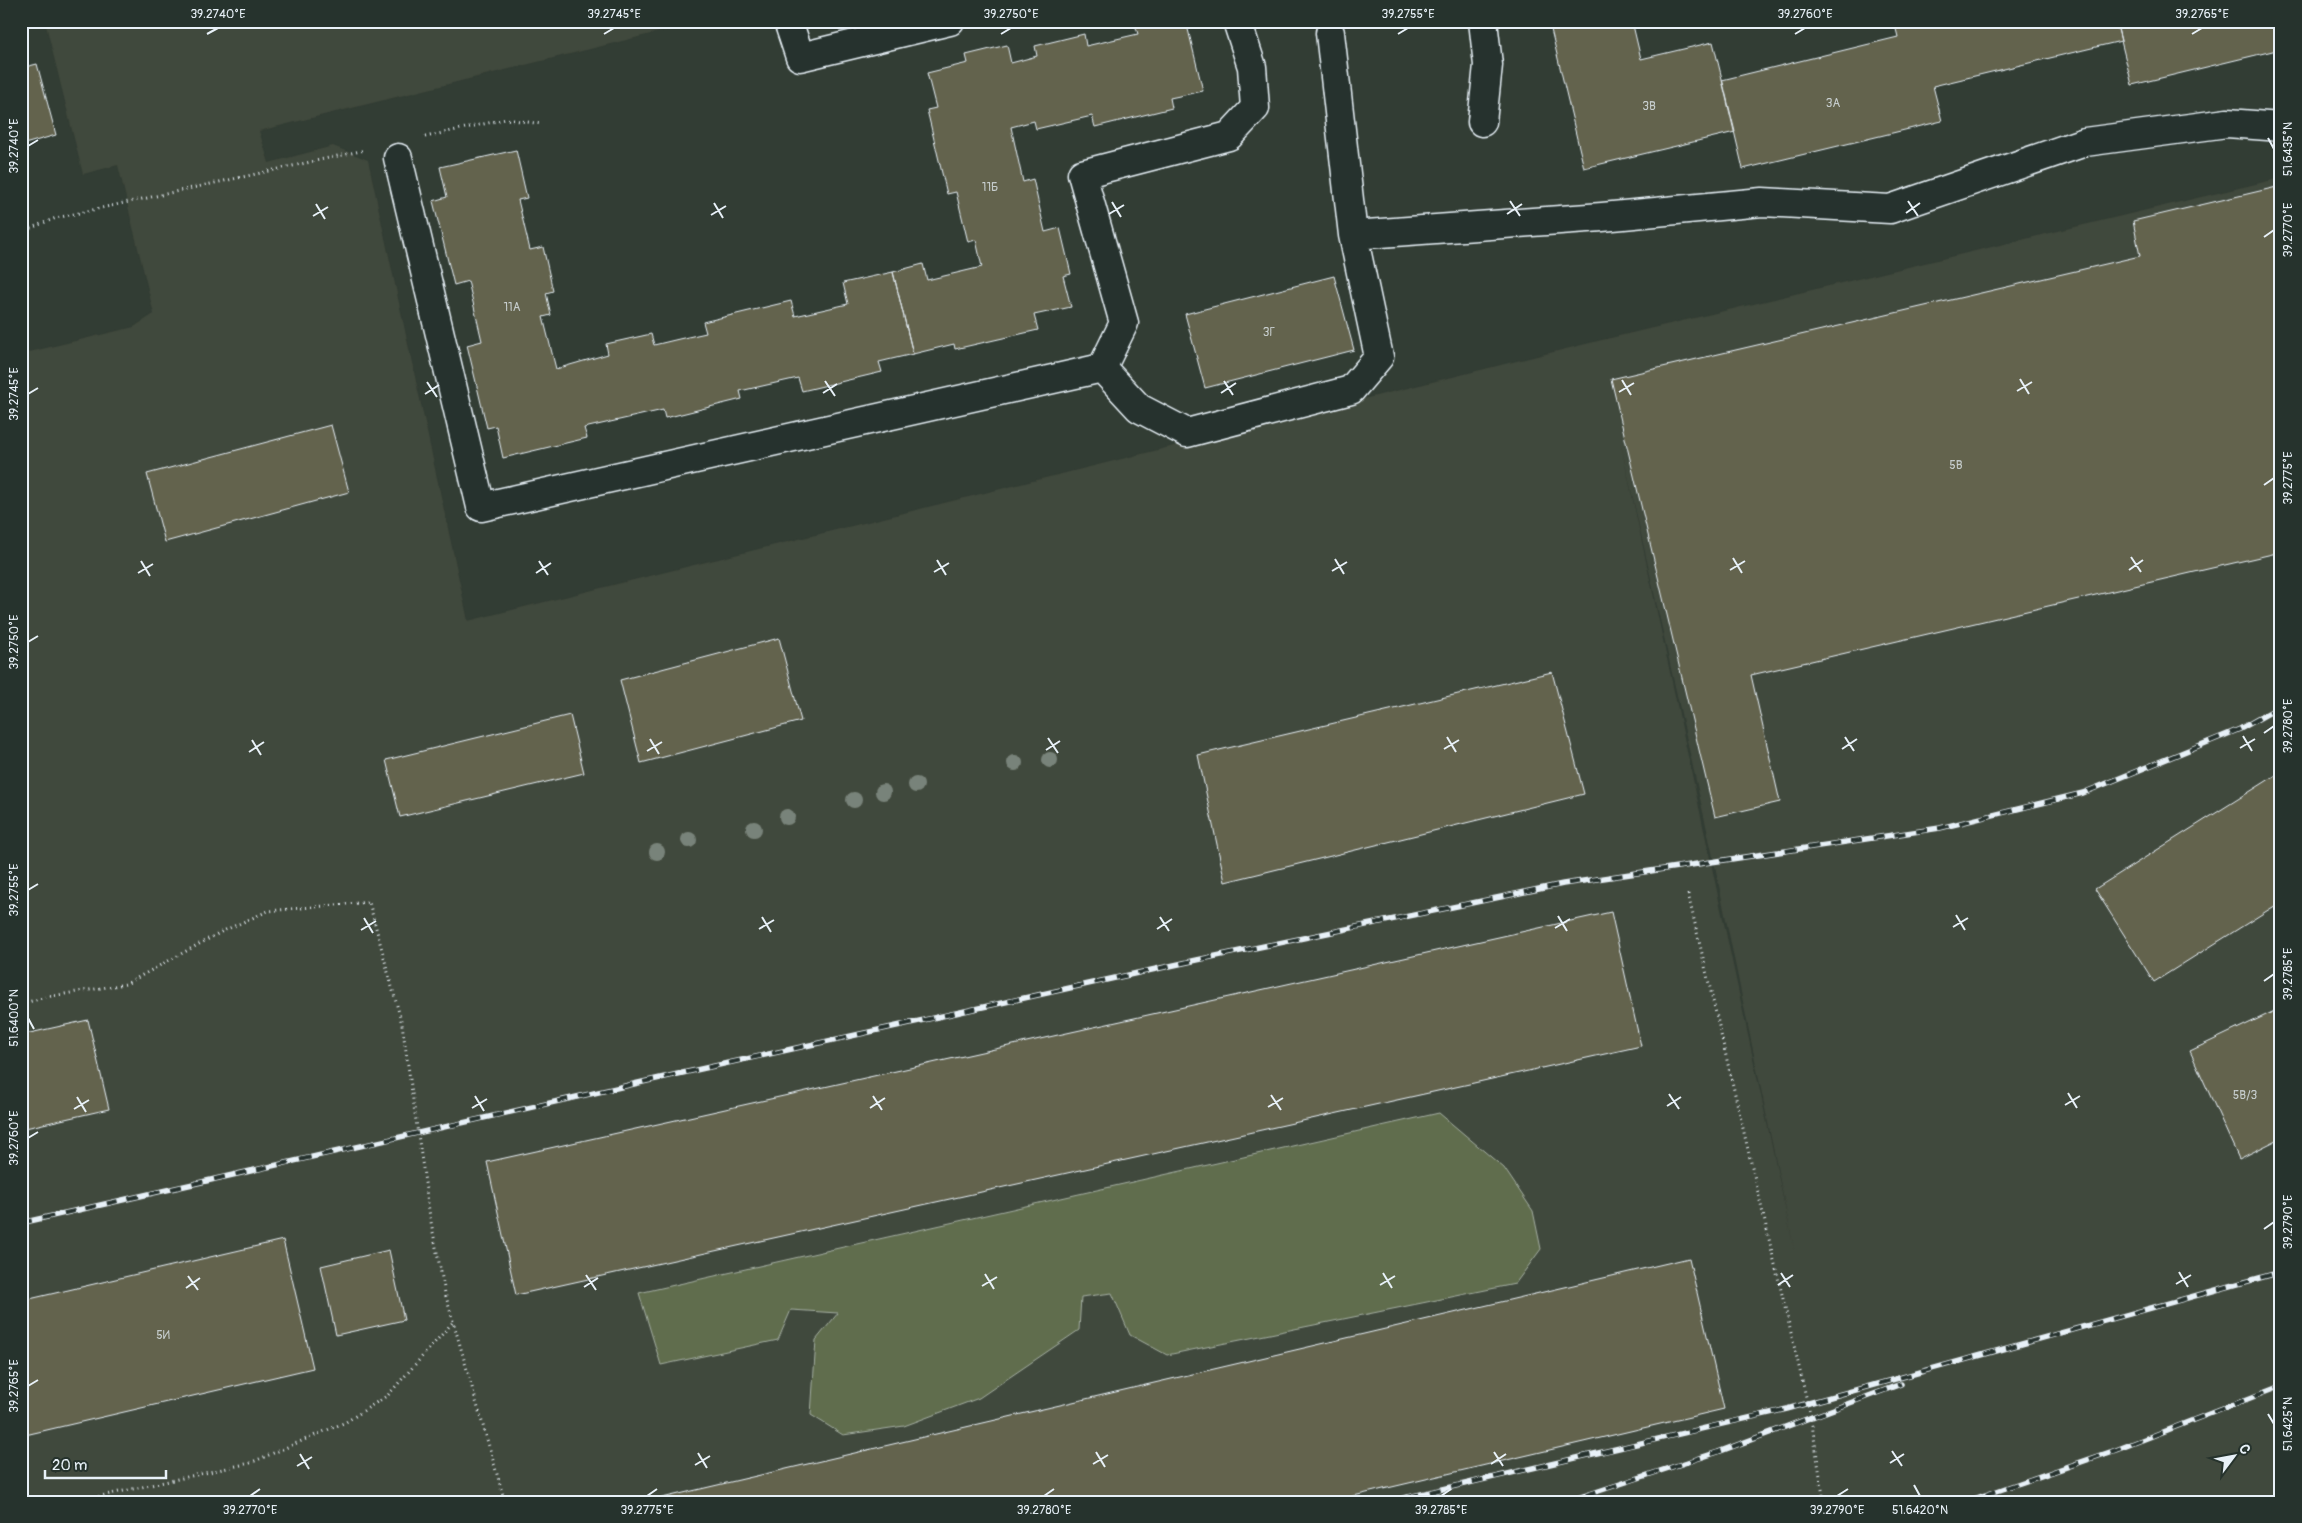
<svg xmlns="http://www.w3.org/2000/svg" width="2302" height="1523" font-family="Pangolin,sans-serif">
	<rect width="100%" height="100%" fill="#323d34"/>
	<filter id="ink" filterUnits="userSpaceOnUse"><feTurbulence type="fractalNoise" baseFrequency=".02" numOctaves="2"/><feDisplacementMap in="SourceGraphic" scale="10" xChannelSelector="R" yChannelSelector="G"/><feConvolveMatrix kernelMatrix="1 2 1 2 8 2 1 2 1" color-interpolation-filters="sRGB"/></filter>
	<g filter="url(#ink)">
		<path fill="#41483c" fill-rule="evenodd" d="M 45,21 L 703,21 L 259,131 L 269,163 L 333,146 L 368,160 L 468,621 L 1598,341 L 2281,178 L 2281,1502 L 21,1502 L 21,354 L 134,327 L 154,314 L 118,165 L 83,174 ZM 1620,440 L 1714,861 L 1794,1249 Z"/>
		<path fill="#616d4e" stroke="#a4afa3" d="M 1439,1113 L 1504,1168 L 1533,1211 L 1541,1249 L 1515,1284 L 1167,1355 L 1130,1335 L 1112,1293 L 1081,1297 L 1079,1330 L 979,1398 L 904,1426 L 843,1435 L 811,1415 L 816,1340 L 838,1313 L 791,1310 L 778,1340 L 661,1365 L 639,1293 Z"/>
		<path fill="#63634e" stroke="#e8f1f8" d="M 1134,21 L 1186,21 L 1203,91 L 1170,98 L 1172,108 L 1095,127 L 1092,116 L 1036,129 L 1034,121 L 1011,127 L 1023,182 L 1033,179 L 1045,232 L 1060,228 L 1071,274 L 1063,276 L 1071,307 L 1034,315 L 1038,330 L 955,349 L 954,344 L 913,354 L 893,272 L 923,264 L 927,280 L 982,267 L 976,240 L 968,242 L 956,192 L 947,194 L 927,110 L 936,108 L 927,73 L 968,63 L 966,55 L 1007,45 L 1011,63 L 1037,56 L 1035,46 L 1084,34 L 1086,46 L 1138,34 Z
			M 1549,21 L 1632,21 L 1641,59 L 1713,42 L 1735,132 L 1584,168 Z
			M 1894,21 L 2116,21 L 2121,41 L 1933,86 L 1942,121 L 1743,169 L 1722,80 L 1898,37 Z
			M 2116,21 L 2278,21 L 2281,34 L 2281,49 L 2132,85 Z
			M 37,64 L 56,135 L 21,145 L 21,68 Z
			M 516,150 L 527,198 L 518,200 L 530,250 L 543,247 L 553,291 L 546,293 L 551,315 L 543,317 L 556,369 L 608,354 L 606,344 L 651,334 L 654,345 L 679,339 L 706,333 L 703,322 L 791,301 L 795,316 L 848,304 L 843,283 L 893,272 L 913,354 L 879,362 L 882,372 L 802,391 L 798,378 L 740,391 L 742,399 L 665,418 L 663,410 L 584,428 L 587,438 L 503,458 L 496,426 L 487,428 L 467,345 L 482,341 L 468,281 L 454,285 L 433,201 L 447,197 L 440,167 Z
			M 2281,186 L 2281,552 L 1751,675 L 1780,802 L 1715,817 L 1611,379 L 2140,256 L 2133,221 Z
			M 1334,276 L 1354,350 L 1205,388 L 1185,314 Z
			M 331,425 L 349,492 L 165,542 L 147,474 Z
			M 779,638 L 801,721 L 641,763 L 620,680 Z
			M 1552,672 L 1584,794 L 1225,882 L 1198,755 Z
			M 570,715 L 584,773 L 400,817 L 386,760 Z
			M 2281,772 L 2281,902 L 2154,982 L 2095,889 Z
			M 1611,912 L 1641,1046 L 516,1295 L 487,1162 Z
			M 2281,1008 L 2281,1138 L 2239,1159 L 2190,1051 Z
			M 88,1020 L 109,1109 L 21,1129 L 21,1035 Z
			M 283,1240 L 313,1368 L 21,1436 L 21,1301 Z
			M 389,1250 L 404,1320 L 336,1335 L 321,1266 Z
			M 1689,1258 L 1724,1409 L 1328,1502 L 645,1502 Z"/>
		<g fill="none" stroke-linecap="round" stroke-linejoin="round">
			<defs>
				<path id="minor" d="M 788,21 L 800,57 L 950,21
					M 1482,122 L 1488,65 L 1483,21
					M 398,158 L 481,507 L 1102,368 L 1124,323 L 1082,174 L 1229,136 L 1255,108 L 1252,67 L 1237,21
					M 1353,235 L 1602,217 L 1762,202 L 1890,209 L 2085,142 L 2227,123 L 2281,127
					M 1102,368 L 1139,408 L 1187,433 L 1351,390 L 1379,357 L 1353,235 L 1330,33"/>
			</defs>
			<use href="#minor" stroke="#e8f1f8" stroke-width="31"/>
			<path stroke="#e8f1f8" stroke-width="3" stroke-dasharray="1 4" stroke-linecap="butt" d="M 425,137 L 506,119 L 542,124
				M 21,232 L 56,218 L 365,150
				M 1688,894 L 1811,1418 L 1824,1502
				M 21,1004 L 46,997 L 126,984 L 223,931 L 268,911 L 369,902 L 402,1024 L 430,1217 L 445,1293 L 505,1502
				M 74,1502 L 250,1463 L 346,1422 L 388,1395 L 453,1322"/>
			<use href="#minor" stroke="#26332d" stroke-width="28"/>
			<defs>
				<path id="rail" d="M 21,1223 L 678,1074 L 1197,960 L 1563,884 L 1940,828 L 2083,793 L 2240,729 L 2281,706
					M 1387,1502 L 1787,1409 L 2281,1272
					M 1565,1502 L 1718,1452 L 1901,1384
					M 1965,1502 L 2116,1450 L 2281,1386"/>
			</defs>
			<use href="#rail" stroke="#e8f1f8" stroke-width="5.5"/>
			<use href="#rail" stroke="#26332d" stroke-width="4" stroke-dasharray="11" stroke-linecap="butt"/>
		</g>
		<g fill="#78837a">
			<circle cx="1050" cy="760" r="8"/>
			<circle cx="1015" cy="763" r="8"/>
			<circle cx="916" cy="785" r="8"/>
			<circle cx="883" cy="792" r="8"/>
			<circle cx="854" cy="800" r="8"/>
			<circle cx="787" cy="817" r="8"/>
			<circle cx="754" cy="829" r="8"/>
			<circle cx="689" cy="840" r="8"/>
			<circle cx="657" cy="852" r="8"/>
		</g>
	</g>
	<path fill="none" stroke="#e8f1f8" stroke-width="2" d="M 207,34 L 218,28M 604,34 L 614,28M 1001,34 L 1011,28M 1398,34 L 1408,28M 1795,34 L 1805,28M 2192,34 L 2202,28M 2268,138 L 2274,149M 28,146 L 38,140M 1510,201 L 1520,216M 1908,201 L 1918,216M 1112,202 L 1121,217M 714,203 L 723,218M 316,204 L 325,219M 1906,213 L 1920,203M 1109,214 L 1124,205M 1507,214 L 1522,204M 711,215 L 726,206M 313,216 L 328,207M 2264,237 L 2274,230M 2020,379 L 2029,394M 1622,380 L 1631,395M 825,381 L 835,396M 1224,381 L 1233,395M 427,382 L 437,397M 2017,391 L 2032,382M 1619,392 L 1634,383M 823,393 L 837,384M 1221,393 L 1236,383M 28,394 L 38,388M 425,394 L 439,385M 2264,485 L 2274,478M 2131,557 L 2141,572M 1733,558 L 1742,573M 1335,559 L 1344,574M 937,560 L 946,575M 141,561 L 150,576M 539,561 L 548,575M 1730,570 L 1745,561M 2129,570 L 2143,560M 1332,571 L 1347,562M 934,572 L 949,563M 138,573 L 153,564M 536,573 L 551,563M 28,642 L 38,636M 2264,733 L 2274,726M 2243,736 L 2252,751M 1447,737 L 1456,752M 1845,737 L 1854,751M 1048,738 L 1058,753M 650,739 L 659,754M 252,740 L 261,755M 2240,748 L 2255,739M 1444,749 L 1459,740M 1842,749 L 1857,739M 1046,750 L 1060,741M 647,751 L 662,742M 249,752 L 264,742M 28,890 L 38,884M 1956,915 L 1965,930M 1558,916 L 1567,931M 762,917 L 771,932M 1160,917 L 1169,931M 364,918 L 373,933M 1953,927 L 1968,918M 1555,928 L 1570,919M 759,929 L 774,920M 1157,929 L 1172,919M 361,930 L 376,921M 2264,981 L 2274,974M 28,1018 L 34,1029M 2068,1093 L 2077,1108M 1669,1094 L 1679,1109M 1271,1095 L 1281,1110M 475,1096 L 484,1111M 873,1096 L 882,1110M 77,1097 L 86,1112M 2065,1105 L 2080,1096M 1667,1106 L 1681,1097M 1268,1107 L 1283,1098M 472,1108 L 487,1099M 870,1108 L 885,1098M 74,1109 L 89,1100M 28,1138 L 38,1132M 2264,1229 L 2274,1222M 2179,1272 L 2188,1287M 1383,1273 L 1392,1288M 1781,1273 L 1790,1287M 985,1274 L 994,1289M 586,1275 L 596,1290M 188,1276 L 198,1290M 2176,1284 L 2191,1275M 1380,1285 L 1395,1276M 1778,1285 L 1793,1275M 982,1286 L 997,1277M 584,1287 L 598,1278M 186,1288 L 200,1278M 28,1386 L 38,1380M 2268,1414 L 2274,1424M 1892,1451 L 1902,1466M 1096,1452 L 1105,1467M 1494,1452 L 1503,1466M 698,1453 L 707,1468M 300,1454 L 309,1469M 1890,1463 L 1904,1454M 1093,1464 L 1108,1455M 1491,1464 L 1506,1454M 695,1465 L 710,1456M 297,1466 L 312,1457M 1914,1485 L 1920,1496M 250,1496 L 260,1489M 647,1496 L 657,1489M 1044,1496 L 1054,1489M 1441,1496 L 1451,1489M 1837,1496 L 1848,1489"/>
	<g text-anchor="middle" stroke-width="4" stroke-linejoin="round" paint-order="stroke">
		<g font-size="12" fill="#c7cece">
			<text x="1833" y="107">3А</text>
			<text x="1649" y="110">3В</text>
			<text x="990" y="191">11Б</text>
			<text x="512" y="311">11А</text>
			<text x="1269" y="336">3Г</text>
			<text x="1956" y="469">5В</text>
			<text x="2245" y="1099">5В/3</text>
			<text x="163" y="1339">5И</text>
		</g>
	</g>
	<rect width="2302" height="1523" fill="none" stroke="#26332d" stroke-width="55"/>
	<g transform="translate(2234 1456) rotate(58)" stroke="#26332d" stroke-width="4" paint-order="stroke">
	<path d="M0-4L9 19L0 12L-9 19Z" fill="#e8f1f8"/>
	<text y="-8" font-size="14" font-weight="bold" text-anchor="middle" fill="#e8f1f8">С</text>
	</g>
	<path d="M45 1470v8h121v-8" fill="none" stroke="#e8f1f8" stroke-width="2.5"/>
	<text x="52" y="1470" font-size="15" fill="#e8f1f8" stroke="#26332d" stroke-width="4" paint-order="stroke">20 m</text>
	<rect x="28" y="28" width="2246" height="1468" fill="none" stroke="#e8f1f8" stroke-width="2"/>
	<g font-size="12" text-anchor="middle" fill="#e8f1f8">
		<text x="218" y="18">39.2740°E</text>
		<text x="614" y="18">39.2745°E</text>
		<text x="1011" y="18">39.2750°E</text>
		<text x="1408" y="18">39.2755°E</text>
		<text x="1805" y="18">39.2760°E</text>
		<text x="2202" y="18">39.2765°E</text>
		<text transform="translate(14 146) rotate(-90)" y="4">39.2740°E</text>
		<text transform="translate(2288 149) rotate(-90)" y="4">51.6435°N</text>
		<text transform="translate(2288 230) rotate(-90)" y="4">39.2770°E</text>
		<text transform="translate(14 394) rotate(-90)" y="4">39.2745°E</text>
		<text transform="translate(2288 478) rotate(-90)" y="4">39.2775°E</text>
		<text transform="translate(14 642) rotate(-90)" y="4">39.2750°E</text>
		<text transform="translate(2288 726) rotate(-90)" y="4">39.2780°E</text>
		<text transform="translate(14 890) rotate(-90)" y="4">39.2755°E</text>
		<text transform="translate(2288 974) rotate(-90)" y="4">39.2785°E</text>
		<text transform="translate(14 1018) rotate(-90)" y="4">51.6400°N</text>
		<text transform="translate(14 1138) rotate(-90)" y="4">39.2760°E</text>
		<text transform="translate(2288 1222) rotate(-90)" y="4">39.2790°E</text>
		<text transform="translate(14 1386) rotate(-90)" y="4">39.2765°E</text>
		<text transform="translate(2288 1424) rotate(-90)" y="4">51.6425°N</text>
		<text x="250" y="1514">39.2770°E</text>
		<text x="647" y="1514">39.2775°E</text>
		<text x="1044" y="1514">39.2780°E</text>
		<text x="1441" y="1514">39.2785°E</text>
		<text x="1837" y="1514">39.2790°E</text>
		<text x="1920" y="1514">51.6420°N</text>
	</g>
</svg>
